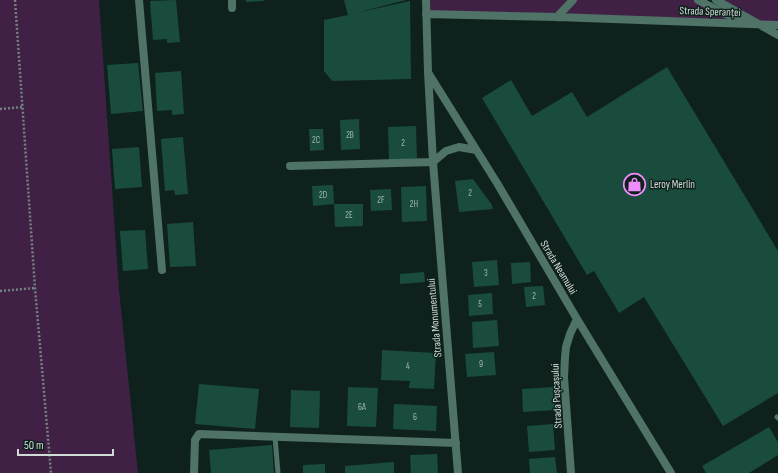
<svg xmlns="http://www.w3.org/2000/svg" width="778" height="473" font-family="'Sofia Sans Condensed',sans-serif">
<rect width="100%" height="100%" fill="#0f211c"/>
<!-- green -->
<path fill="#412046" d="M0 0H99L119 290 138 473H0Z
M426 0H698L757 24 716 0H778V25L426 14Z"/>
<!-- building -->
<path fill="#1a4c3e" d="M176 0 180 42 167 43V39L153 40 150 1Z
M246 0H264V1L246 2Z
M344 0H406L356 13 410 1 411 79 332 81 324 71V20L348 15Z
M138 63 143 111 111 114 107 65Z
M667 67 778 251V393L723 426 644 297 619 313 594 271 587 275 482 98 511 80 532 116 572 92 587 117Z
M181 71 184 114 172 115V110L157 111 155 73Z
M359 119 360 149 341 150 340 120Z
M416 126 417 160 389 161 388 127Z
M309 129H323L324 150 310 151Z
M183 137 188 194 175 195 174 190 165 191 161 139Z
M139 147 142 187 115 189 112 149Z
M473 179 492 205 493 209 459 212 455 181Z
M333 185 334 204 313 206 312 186Z
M426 186 427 221 402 222 401 187Z
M391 189 392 210 371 211 370 190Z
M334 204H363V226L335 227Z
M193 222 196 266 170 267 167 224Z
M145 230 148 269 123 271 120 231Z
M497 260 499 285 474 287 472 262Z
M530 262 531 282 512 284 511 263Z
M424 272 425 282 400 284V274Z
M543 286 545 305 526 307 524 287Z
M492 293 493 314 469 316 468 295Z
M497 320 499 346 473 348 472 322Z
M382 350 436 353 434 389 409 388 410 381 381 380Z
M494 352 496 375 467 377 465 354Z
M199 384 259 389 255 429 195 424Z
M348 387 378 388 376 427 347 426Z
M554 387 556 410 523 412 522 389Z
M291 390 320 391 319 428 290 427Z
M394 404 437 406 436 431 393 429Z
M553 424 555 450 529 452 527 426Z
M769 427 778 442V455L749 473H706L702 466Z
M272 445 274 473H211L209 450Z
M437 454 438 473H411L410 455Z
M555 457 557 473H530L529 459Z
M394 462V473H345V466Z
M325 464V473H303V465Z"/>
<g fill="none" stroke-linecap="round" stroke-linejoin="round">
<!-- path -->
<path stroke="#73827d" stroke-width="2.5" stroke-dasharray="2 2" stroke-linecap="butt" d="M15 0 35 288 51 473
M0 109 23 107
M0 291 35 288"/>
<!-- service -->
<path stroke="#4f7367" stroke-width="5" d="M777 417 778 418
M275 437 278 473"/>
<!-- minor -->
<path stroke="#4f7367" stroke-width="8" d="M139 0 162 270
M232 0V8
M426 0 428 72 433 162 458 473
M698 0 725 14 743 20
M716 0 778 35
M426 14 557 17 778 25
M557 17 573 0
M429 74 497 183 577 319 671 473
M290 166 433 162 446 151 459 147 476 150
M194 473 195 440 199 434 456 443
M571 473 564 377 565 357 566 347 570 334 577 319"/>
</g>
<!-- icons -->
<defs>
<symbol id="shop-ring" viewBox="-11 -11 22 22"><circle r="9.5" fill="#0f211c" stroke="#ed8cfa" stroke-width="1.5"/><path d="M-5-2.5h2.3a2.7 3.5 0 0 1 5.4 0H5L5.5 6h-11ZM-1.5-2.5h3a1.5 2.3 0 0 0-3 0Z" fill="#ed8cfa"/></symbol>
</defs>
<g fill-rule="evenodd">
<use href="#shop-ring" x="622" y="172" width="25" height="25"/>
</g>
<g text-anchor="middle" stroke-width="3" stroke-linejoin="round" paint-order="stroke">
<!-- number labels -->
<g font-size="9" fill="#a2b8b1">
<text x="350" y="138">2B</text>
<text x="316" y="143">2C</text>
<text x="403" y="146">2</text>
<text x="470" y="196">2</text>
<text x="323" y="198">2D</text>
<text x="381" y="203">2F</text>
<text x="414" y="207">2H</text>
<text x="349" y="218">2E</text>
<text x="486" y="276">3</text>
<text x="534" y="299">2</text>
<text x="480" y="307">5</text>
<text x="481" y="367">9</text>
<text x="408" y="369">4</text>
<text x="362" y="410">6A</text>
<text x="415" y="420">6</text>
</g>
<!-- street labels -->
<g font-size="11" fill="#d0dcd7" stroke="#0f211c">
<text transform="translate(710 11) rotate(2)" y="4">Strada Speranței</text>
<text transform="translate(559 267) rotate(59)" y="4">Strada Neamului</text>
<text transform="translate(434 318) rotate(-95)" y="4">Strada Monumentului</text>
<text transform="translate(556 396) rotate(-93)" y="4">Strada Pușcașului</text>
</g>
<!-- poi labels -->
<g font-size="11" fill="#d0dcd7" stroke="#0f211c" text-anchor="start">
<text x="650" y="188">Leroy Merlin</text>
</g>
</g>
<!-- scale -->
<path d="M18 449v6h95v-6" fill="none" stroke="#d0dcd7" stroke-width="2"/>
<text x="24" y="449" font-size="12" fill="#d0dcd7" stroke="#0f211c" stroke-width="3" paint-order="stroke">50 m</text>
</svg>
